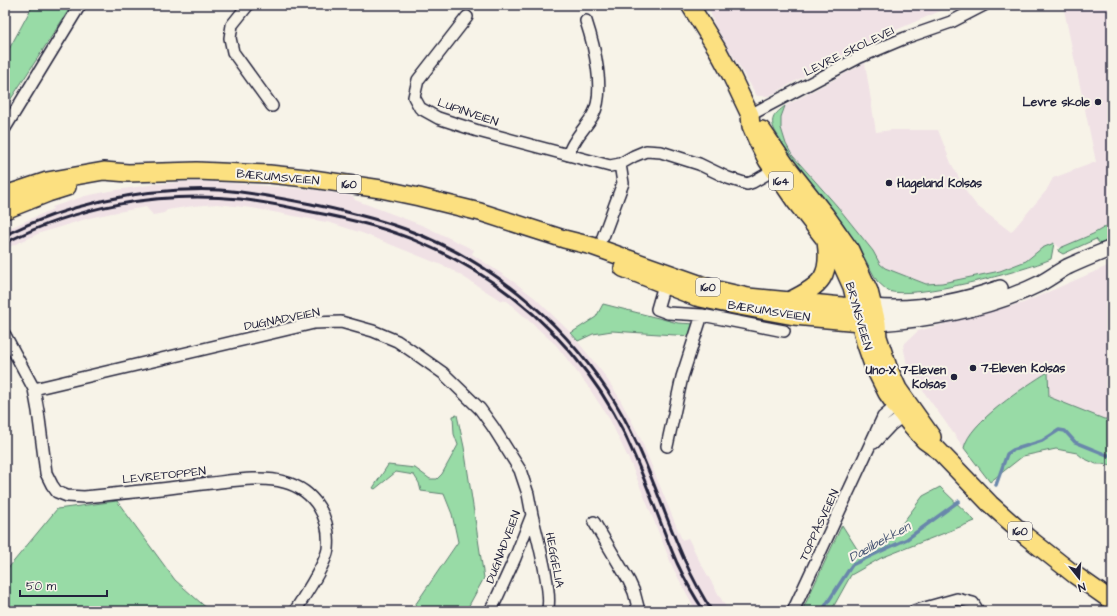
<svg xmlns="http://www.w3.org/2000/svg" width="1117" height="616" font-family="'Architects Daughter',sans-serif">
<rect width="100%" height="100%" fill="#f7f3e8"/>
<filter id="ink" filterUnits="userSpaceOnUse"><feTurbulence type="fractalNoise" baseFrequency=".025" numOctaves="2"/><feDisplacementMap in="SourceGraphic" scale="8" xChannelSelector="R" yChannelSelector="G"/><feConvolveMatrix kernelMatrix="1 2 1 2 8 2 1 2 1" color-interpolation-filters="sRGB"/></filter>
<g filter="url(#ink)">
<!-- built -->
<path fill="#f0e1e5" d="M714 5H954L859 46 769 96H757L714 24 710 11Z
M1063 5H1112V223L1093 234 1060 248 1054 243 1043 248 1026 261 1000 271 942 283 926 284 885 268 880 264 873 251 837 206 792 155 786 144 781 128V117L785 106 865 63 876 132 892 130H938L951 163 967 193 977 206 1011 232 1046 191 1053 178 1096 162Z
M183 182H216L256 185 316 190 353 196 355 200 424 226 474 250 472 254 514 282 535 298 571 333 602 372 617 394 639 435 682 540 688 538 700 562 728 611H696L673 568 631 464 610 420 587 385 556 345 507 301 500 300 449 268 362 233 331 223 252 208 217 204 193 206 167 210 164 213 153 215 146 207 112 213 89 218 40 233 5 249V230L53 209 52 207 85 196 110 191 156 184Z
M1112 264V419H1104L1049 397 1048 372 1013 395 977 427 966 440 964 448 908 370 903 345 918 331 1023 303Z"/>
<!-- green -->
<path fill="#98dba6" stroke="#5d7e70" d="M33 5H72L5 108V52L8 51Z
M785 106 781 117V128L786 144 792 155 837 206 873 251 880 264 885 268 926 284 942 283 1000 271 1026 261 1042 248 1054 243 1051 259C1025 271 913 300 888 291L877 281 860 250 843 223 796 165 775 131C769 118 775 114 785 106Z
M1112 223V239L1100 244 1096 239 1063 254 1058 251 1060 248 1093 234Z
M603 304 678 323 697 324 691 336 612 331 593 334 578 341 571 333 596 317Z
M1048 372 1049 397 1104 419H1112V466L1102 464H1096L1083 458 1077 453 1056 449 1023 456 990 482 964 448C969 422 1026 386 1048 372Z
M457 415 464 447 484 578 466 611H411L458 542 452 514 444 494 421 491 419 483 414 475 396 472 375 489 373 488 388 465 415 468 430 479H437L442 474 458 445 454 434 453 416Z
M940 487 975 521 881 558 851 575 831 611H802L842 525 859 552 892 537 923 496Z
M117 501 175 580 210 611H5V572L57 509Z
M965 602 973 611H928Z"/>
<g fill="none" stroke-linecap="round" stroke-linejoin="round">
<!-- stream -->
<path stroke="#6987ab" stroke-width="3.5" d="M996 485 1007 454 1013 450 1042 441 1059 430 1065 431 1075 442 1107 455H1112
M822 611 852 565 907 539 959 501"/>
<defs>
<path id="minor" d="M248 5 232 25 230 38 233 52 272 106
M467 17 418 80 414 97 420 108 438 118 478 131 610 166 620 164 634 156 646 151 661 152 699 164 728 178 747 184 753 182 779 167
M750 115 860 57 905 38 951 22 984 5
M5 128 80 5
M568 155C570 150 572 145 575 141 580 132 588 124 593 115 606 92 594 45 586 21
M603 237 623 183 620 164
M666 278 657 309 668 313 702 315 784 331
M5 335 34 389 38 411 46 473 52 485 57 492 67 496 84 497C124 493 163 489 202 484 226 482 261 475 284 482 315 490 331 518 328 549 325 566 304 596 295 611
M34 389 314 323 341 322 373 331 397 341 419 356 443 373 480 409 493 427 520 470 528 494 532 515 515 558 494 604 490 611
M874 443 891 425 903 416 906 410
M667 446 682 377 702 315
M532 515C536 533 554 596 547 611
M594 522 629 581 634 592 639 611
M793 611 883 417 896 406 902 404
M914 611 957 599 973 603 978 611"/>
<path id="secondary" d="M873 307C916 311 960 302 1000 288
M877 323C932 319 991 308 1041 283 1050 278 1058 272 1067 267 1082 260 1097 254 1112 248"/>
<path id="primary" d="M690 5 717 49 731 75 750 115 751 126 757 140 767 160 795 201 838 256 852 287 865 342 873 365 887 393 896 406 910 424 924 440 938 450 990 504 1027 537 1075 575 1112 601
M762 130 785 164 826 216 850 250 869 291 877 323 878 337 888 367 898 389 932 437
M5 195 47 181 104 171 128 173 197 171 269 174 306 178 381 189 419 197 480 212 564 239 592 246 713 289 748 297 842 306 873 307
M5 210 48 193 67 187
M623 268 696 297 723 303 794 316 871 323
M791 300C822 285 831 276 826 241"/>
</defs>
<!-- minor casing -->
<use href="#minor" stroke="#22223b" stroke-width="14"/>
<!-- secondary casing -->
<use href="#secondary" stroke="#22223b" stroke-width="18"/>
<!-- primary casing -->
<use href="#primary" stroke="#22223b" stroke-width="20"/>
<!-- minor -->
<use href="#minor" stroke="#f7f3e8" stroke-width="11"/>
<!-- secondary -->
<use href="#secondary" stroke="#f7f3e8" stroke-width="15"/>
<!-- primary -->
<use href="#primary" stroke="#fce080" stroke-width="17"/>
<!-- rail -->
<path stroke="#22223b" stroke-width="3" d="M5 235C72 203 146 187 220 190 250 192 281 198 311 204 343 211 375 218 405 229 488 259 558 317 607 390 654 458 667 543 712 611
M5 243C77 206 159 191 240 199 262 202 285 206 307 211 346 218 385 227 421 243 487 271 545 316 588 374 607 399 623 428 635 457 650 492 662 529 677 563 685 580 694 596 704 611"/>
</g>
</g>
<!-- markers -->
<g fill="#22223b" stroke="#f7f3e8" stroke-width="1.5">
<circle cx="1098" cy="102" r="4"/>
<circle cx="889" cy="183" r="4"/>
<circle cx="973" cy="368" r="4"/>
<circle cx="954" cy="377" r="4"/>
</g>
<g text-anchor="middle" stroke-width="4" stroke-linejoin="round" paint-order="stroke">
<!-- shield labels -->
<g fill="#f7f3e8" stroke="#62616f" stroke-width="1">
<rect x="769" y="172" width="24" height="18" rx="3"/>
<rect x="337" y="175" width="24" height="18" rx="3"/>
<rect x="696" y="278" width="24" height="18" rx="3"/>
<rect x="1008" y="522" width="24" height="18" rx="3"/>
</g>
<g font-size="11" font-weight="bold" fill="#22223b">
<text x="781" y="185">164</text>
<text x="349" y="188">160</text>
<text x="708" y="291">160</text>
<text x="1020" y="535">160</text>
</g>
<!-- street labels -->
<g font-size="12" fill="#22223b" stroke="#f7f3e8">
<text transform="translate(849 51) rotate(-26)" y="4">LEVRE SKOLEVEI</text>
<text transform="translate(468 112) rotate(19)" y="4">LUPINVEIEN</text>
<text transform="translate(278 177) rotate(5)" y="4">BÆRUMSVEIEN</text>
<text transform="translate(769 311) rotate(9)" y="4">BÆRUMSVEIEN</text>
<text transform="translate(859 316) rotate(74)" y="4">BRYNSVEIEN</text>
<text transform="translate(282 319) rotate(-11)" y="4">DUGNADVEIEN</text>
<text transform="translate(164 475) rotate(-6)" y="4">LEVRETOPPEN</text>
<text transform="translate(819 525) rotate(-65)" y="4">TOPPÅSVEIEN</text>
<text transform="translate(503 547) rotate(-69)" y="4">DUGNADVEIEN</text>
<text transform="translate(555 560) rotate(79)" y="4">HEGGELIA</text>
</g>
<!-- poi labels -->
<g font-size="12" font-weight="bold" fill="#22223b" stroke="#f7f3e8" text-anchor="end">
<text x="1090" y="106">Levre skole</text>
<text x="897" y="187" text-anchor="start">Hageland Kolsås</text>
<text x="981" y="372" text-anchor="start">7-Eleven Kolsås</text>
<text x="946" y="374">Uno-X 7-Eleven<tspan x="946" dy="14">Kolsås</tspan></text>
</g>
<!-- water labels -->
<g font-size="13" font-style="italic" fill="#465473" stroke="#f7f3e8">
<text transform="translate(879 541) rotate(-29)" y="5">Dælibekken</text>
</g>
</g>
<!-- margin -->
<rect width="1117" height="616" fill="none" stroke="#f7f3e8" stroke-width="20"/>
<rect x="10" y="10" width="1097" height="596" fill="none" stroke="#22223b" stroke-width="1.5" filter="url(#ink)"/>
<!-- north arrow -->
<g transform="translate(1079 578) rotate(163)" stroke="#f7f3e8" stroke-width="3" paint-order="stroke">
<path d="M0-3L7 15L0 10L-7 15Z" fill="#22223b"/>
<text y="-6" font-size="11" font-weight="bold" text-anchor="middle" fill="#22223b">N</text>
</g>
<!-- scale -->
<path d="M20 590v6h87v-6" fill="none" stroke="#22223b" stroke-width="2"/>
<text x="26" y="590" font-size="12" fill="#22223b" stroke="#f7f3e8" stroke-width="3" paint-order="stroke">50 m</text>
</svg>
